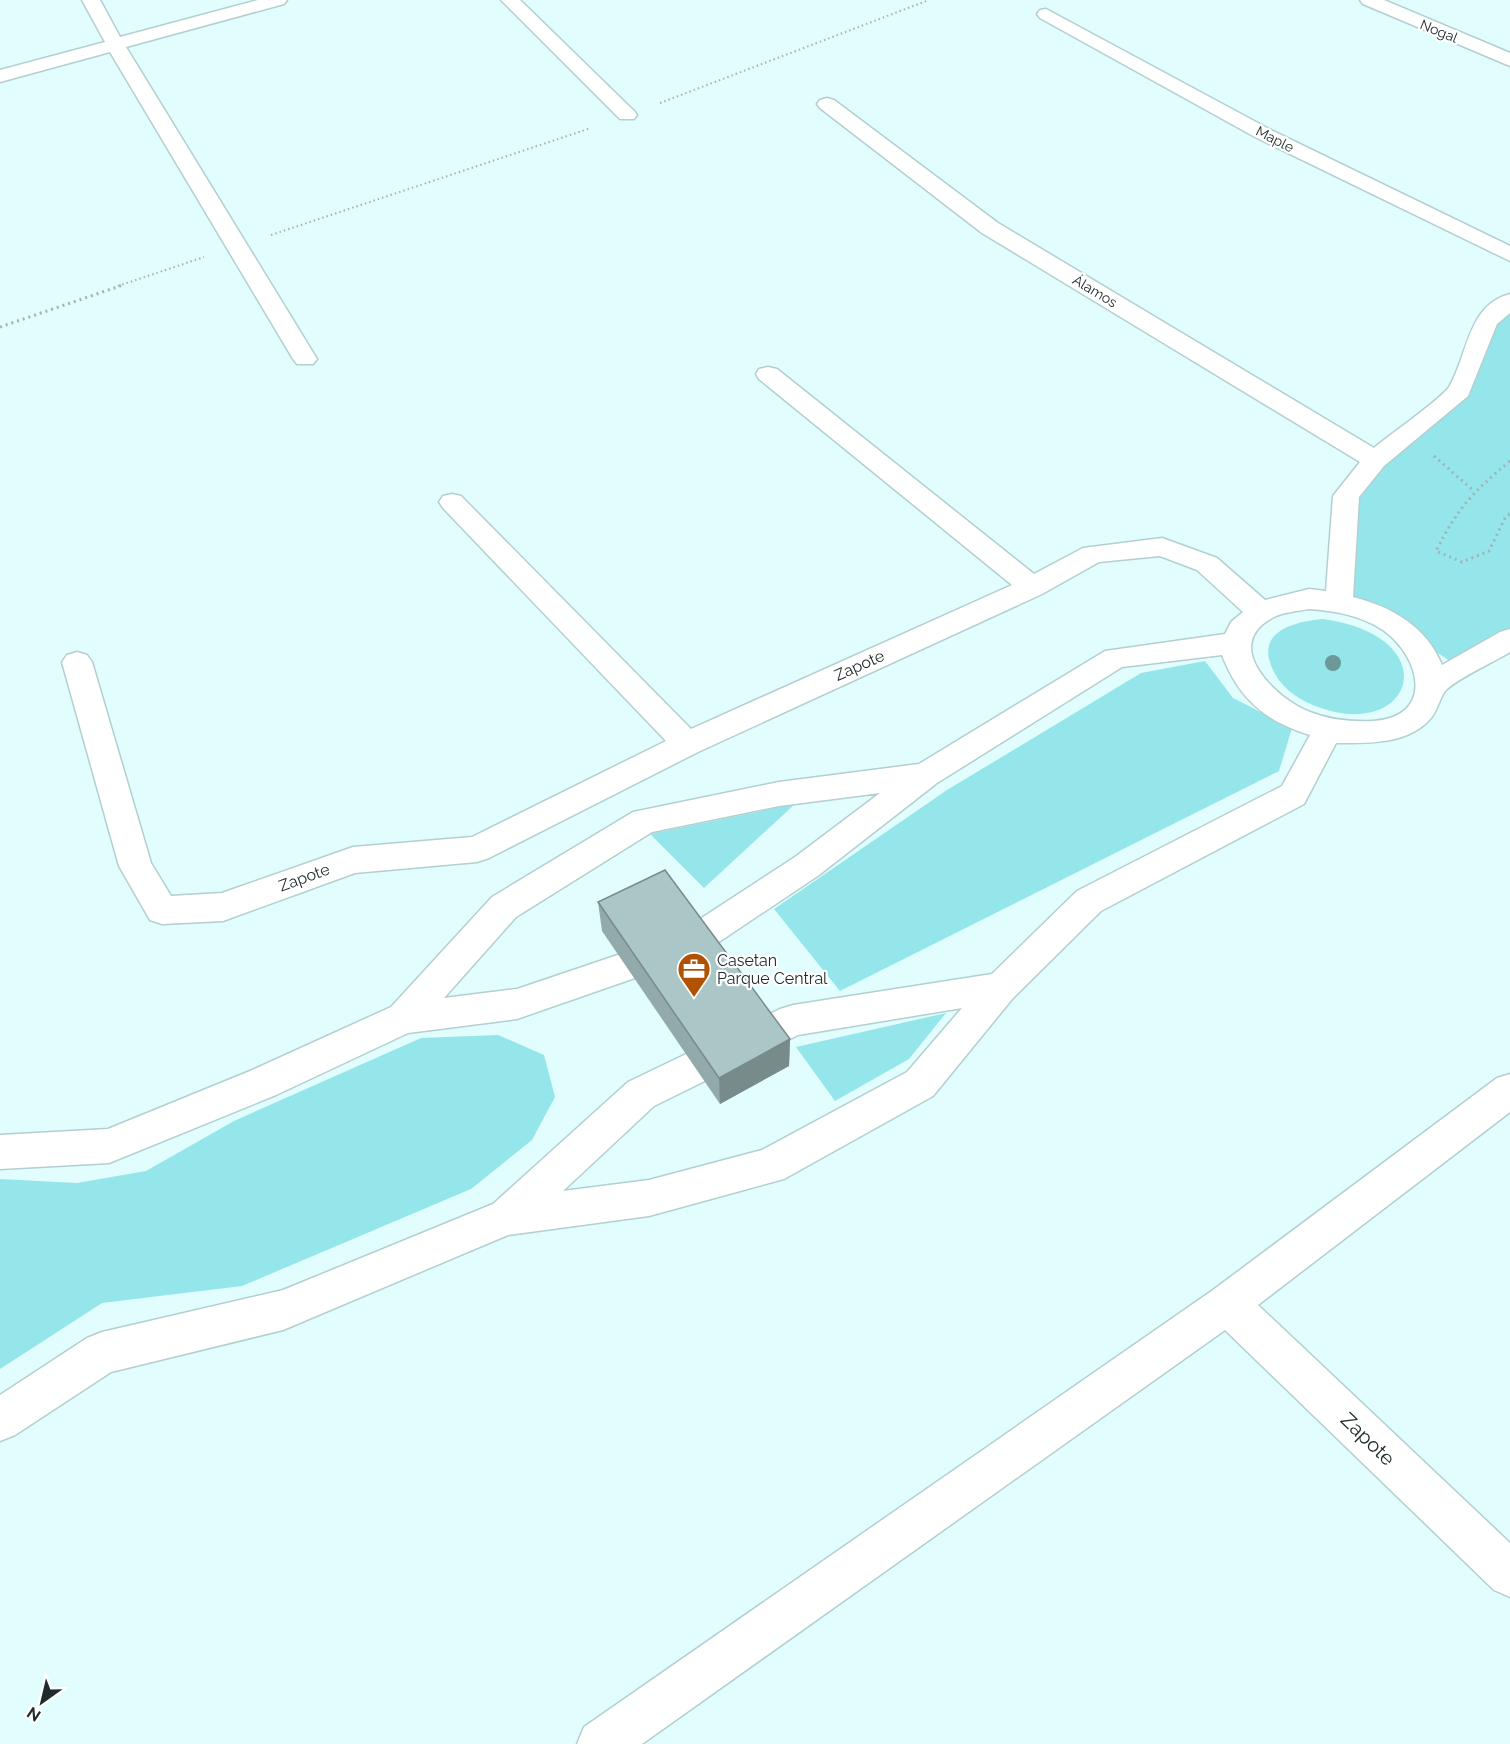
<svg xmlns="http://www.w3.org/2000/svg" width="1510" height="1744" font-family="Raleway,sans-serif">
<rect width="100%" height="100%" fill="#e1fdfe"/>
<!-- green -->
<path fill="#95e6ea" d="M1510 302V639L1461 668 1340 590 1346 496 1459 391 1487 321Z
M1323 619C1453 637 1411 751 1306 702 1288 693 1274 679 1269 659 1262 628 1301 621 1323 619Z
M1205 661 1233 698 1292 728 1279 771 840 991 774 909 947 790 1141 673Z
M795 804 704 888 650 834Z
M946 1013 909 1059 835 1101 796 1047Z
M498 1035 544 1055 555 1097 532 1140 471 1189 242 1286 102 1303 0 1369V1179L77 1183 146 1171 234 1121 421 1038Z"/>
<g fill="none" stroke-linecap="round" stroke-linejoin="round">
<defs>
<path id="street" d="M82 0H100L120 37 258 0H287L284 4 126 47 317 359 313 364H297L293 359 110 52 0 82V70L105 42Z
M501 0H520L634 111 637 115 634 119H620Z
M1360 0H1384L1510 53V66L1363 4Z
M1046 9 1269 129 1510 246V261L1255 137 1040 18 1037 14 1040 10Z
M827 98 834 100 998 223 1374 448C1389 435 1440 400 1449 387 1468 356 1467 305 1510 294V313L1497 324 1468 396 1384 466 1359 497 1353 597C1392 607 1426 626 1442 665L1500 632 1510 629V652C1494 662 1458 678 1446 690 1440 696 1438 710 1431 718 1408 745 1368 743 1336 743L1304 804 1101 911 1013 998 933 1096 784 1179 649 1216 508 1235 283 1330 111 1372 15 1435 0 1441V1395L87 1338 102 1332 283 1290 493 1204 628 1082 780 1009 793 1005 992 974 1077 891 1282 786 1310 735C1265 721 1239 699 1222 655L1122 667 937 783 819 875 698 956 517 1019 408 1033 276 1095 109 1163 0 1169V1135L108 1129 250 1071 391 1007 492 897 633 812 779 782 919 764 1105 651 1225 634 1231 622 1243 612 1197 570 1160 556 1099 562 1042 594 698 752 489 858 477 862 355 873 223 921 162 924 150 920 119 866 62 662 67 655 77 652 87 655 92 662 151 863 171 896 222 893 353 847 472 837 666 741 443 508 439 502 443 496 452 494 461 496 691 729 1012 585 759 379 756 374 759 369 768 367 777 369 1034 574 1083 548 1162 538 1217 558 1265 600 1309 589 1326 591 1333 496 1360 462 982 233 820 108 817 104 820 100ZM1309 609C1335 611 1360 615 1383 630 1421 657 1435 717 1373 721 1352 722 1330 720 1310 712 1276 699 1219 645 1274 617 1284 612 1298 611 1309 609ZM880 793 795 857 674 936 517 989 444 998 516 917 652 832 779 806ZM962 1008 907 1072 762 1150 649 1180 563 1191 654 1106 798 1035Z
M1510 1074V1112L1258 1305 1510 1543V1597L1494 1590 1225 1330 642 1744H577L584 1727 1213 1290 1497 1078Z"/>
</defs>
<!-- street casing -->
<use href="#street" stroke="#b3cfd0" stroke-width="3"/>
<!-- path-far1 -->
<path stroke="#9fb5b6" stroke-width="2" stroke-dasharray="1.5 3" stroke-linecap="butt" d="M660 103 929 0
M271 235 591 128
M118 286 204 257"/>
<!-- path -->
<path stroke="#9fb5b6" stroke-width="3" stroke-dasharray="2 4" stroke-linecap="butt" d="M0 327 123 285
M1434 456 1474 491
M1510 461C1472 493 1459 506 1436 551L1462 562 1489 551 1506 516 1510 514"/>
<!-- street -->
<use href="#street" fill="#fff" fill-rule="evenodd"/>
</g>
<!-- trees -->
<circle fill="#6c989a" cx="1333" cy="663" r="8"/>
<!-- wall -->
<path fill="#93aaab" d="M598 902 790 1039 789 1066 720 1104 602 931Z"/>
<!-- shaded-wall -->
<path fill="#788b8b" d="M790 1039 789 1066 720 1104 719 1078Z"/>
<!-- building -->
<path fill="#abc6c7" stroke="#788b8b" stroke-width="1.5" d="M665 870 790 1039 719 1078 598 902Z"/>
<!-- icons -->
<defs>
<symbol id="office-pin" viewBox="-11 -11 22 30"><path d="M0 17L-7.5 6A9.5 9.5 0 1 1 7.5 6Z" fill="#b05104" stroke="#fff"/><path d="M-6-3h4V-5.5h4V-3h4V5H-6ZM-1-4.5V-3h2v-1.5ZM-6 0V1H6V0Z" fill="#fff"/></symbol>
</defs>
<g fill-rule="evenodd">
<use href="#office-pin" x="675" y="950" width="38" height="52"/>
</g>
<g text-anchor="middle" stroke-width="4.5" stroke-linejoin="round" paint-order="stroke">
<!-- far-street labels -->
<g font-size="14" fill="#202b2b" stroke="#fff">
<text transform="translate(1439 31) rotate(22)" y="5">Nogal</text>
<text transform="translate(1275 139) rotate(27)" y="5">Maple</text>
<text transform="translate(1095 291) rotate(31)" y="5">Álamos</text>
</g>
<!-- street labels -->
<g font-size="16" fill="#202b2b" stroke="#fff">
<text transform="translate(859 665) rotate(-24)" y="6">Zapote</text>
<text transform="translate(304 877) rotate(-20)" y="6">Zapote</text>
</g>
<!-- poi labels -->
<g font-size="16" fill="#202b2b" stroke="#fff" text-anchor="start">
<text x="717" y="966">Casetan<tspan x="717" dy="18">Parque Central</tspan></text>
</g>
<!-- near-street labels -->
<g font-size="20" fill="#202b2b" stroke="#fff">
<text transform="translate(1368 1439) rotate(44)" y="7">Zapote</text>
</g>
</g>
<!-- north arrow -->
<g transform="translate(42 1702) rotate(214)" stroke="#ffffff" stroke-width="4.5" paint-order="stroke">
<path d="M0-4.5L10 22L0 15L-10 22Z" fill="#202b2b"/>
<text y="-9" font-size="16" font-weight="bold" text-anchor="middle" fill="#202b2b">N</text>
</g>
</svg>
